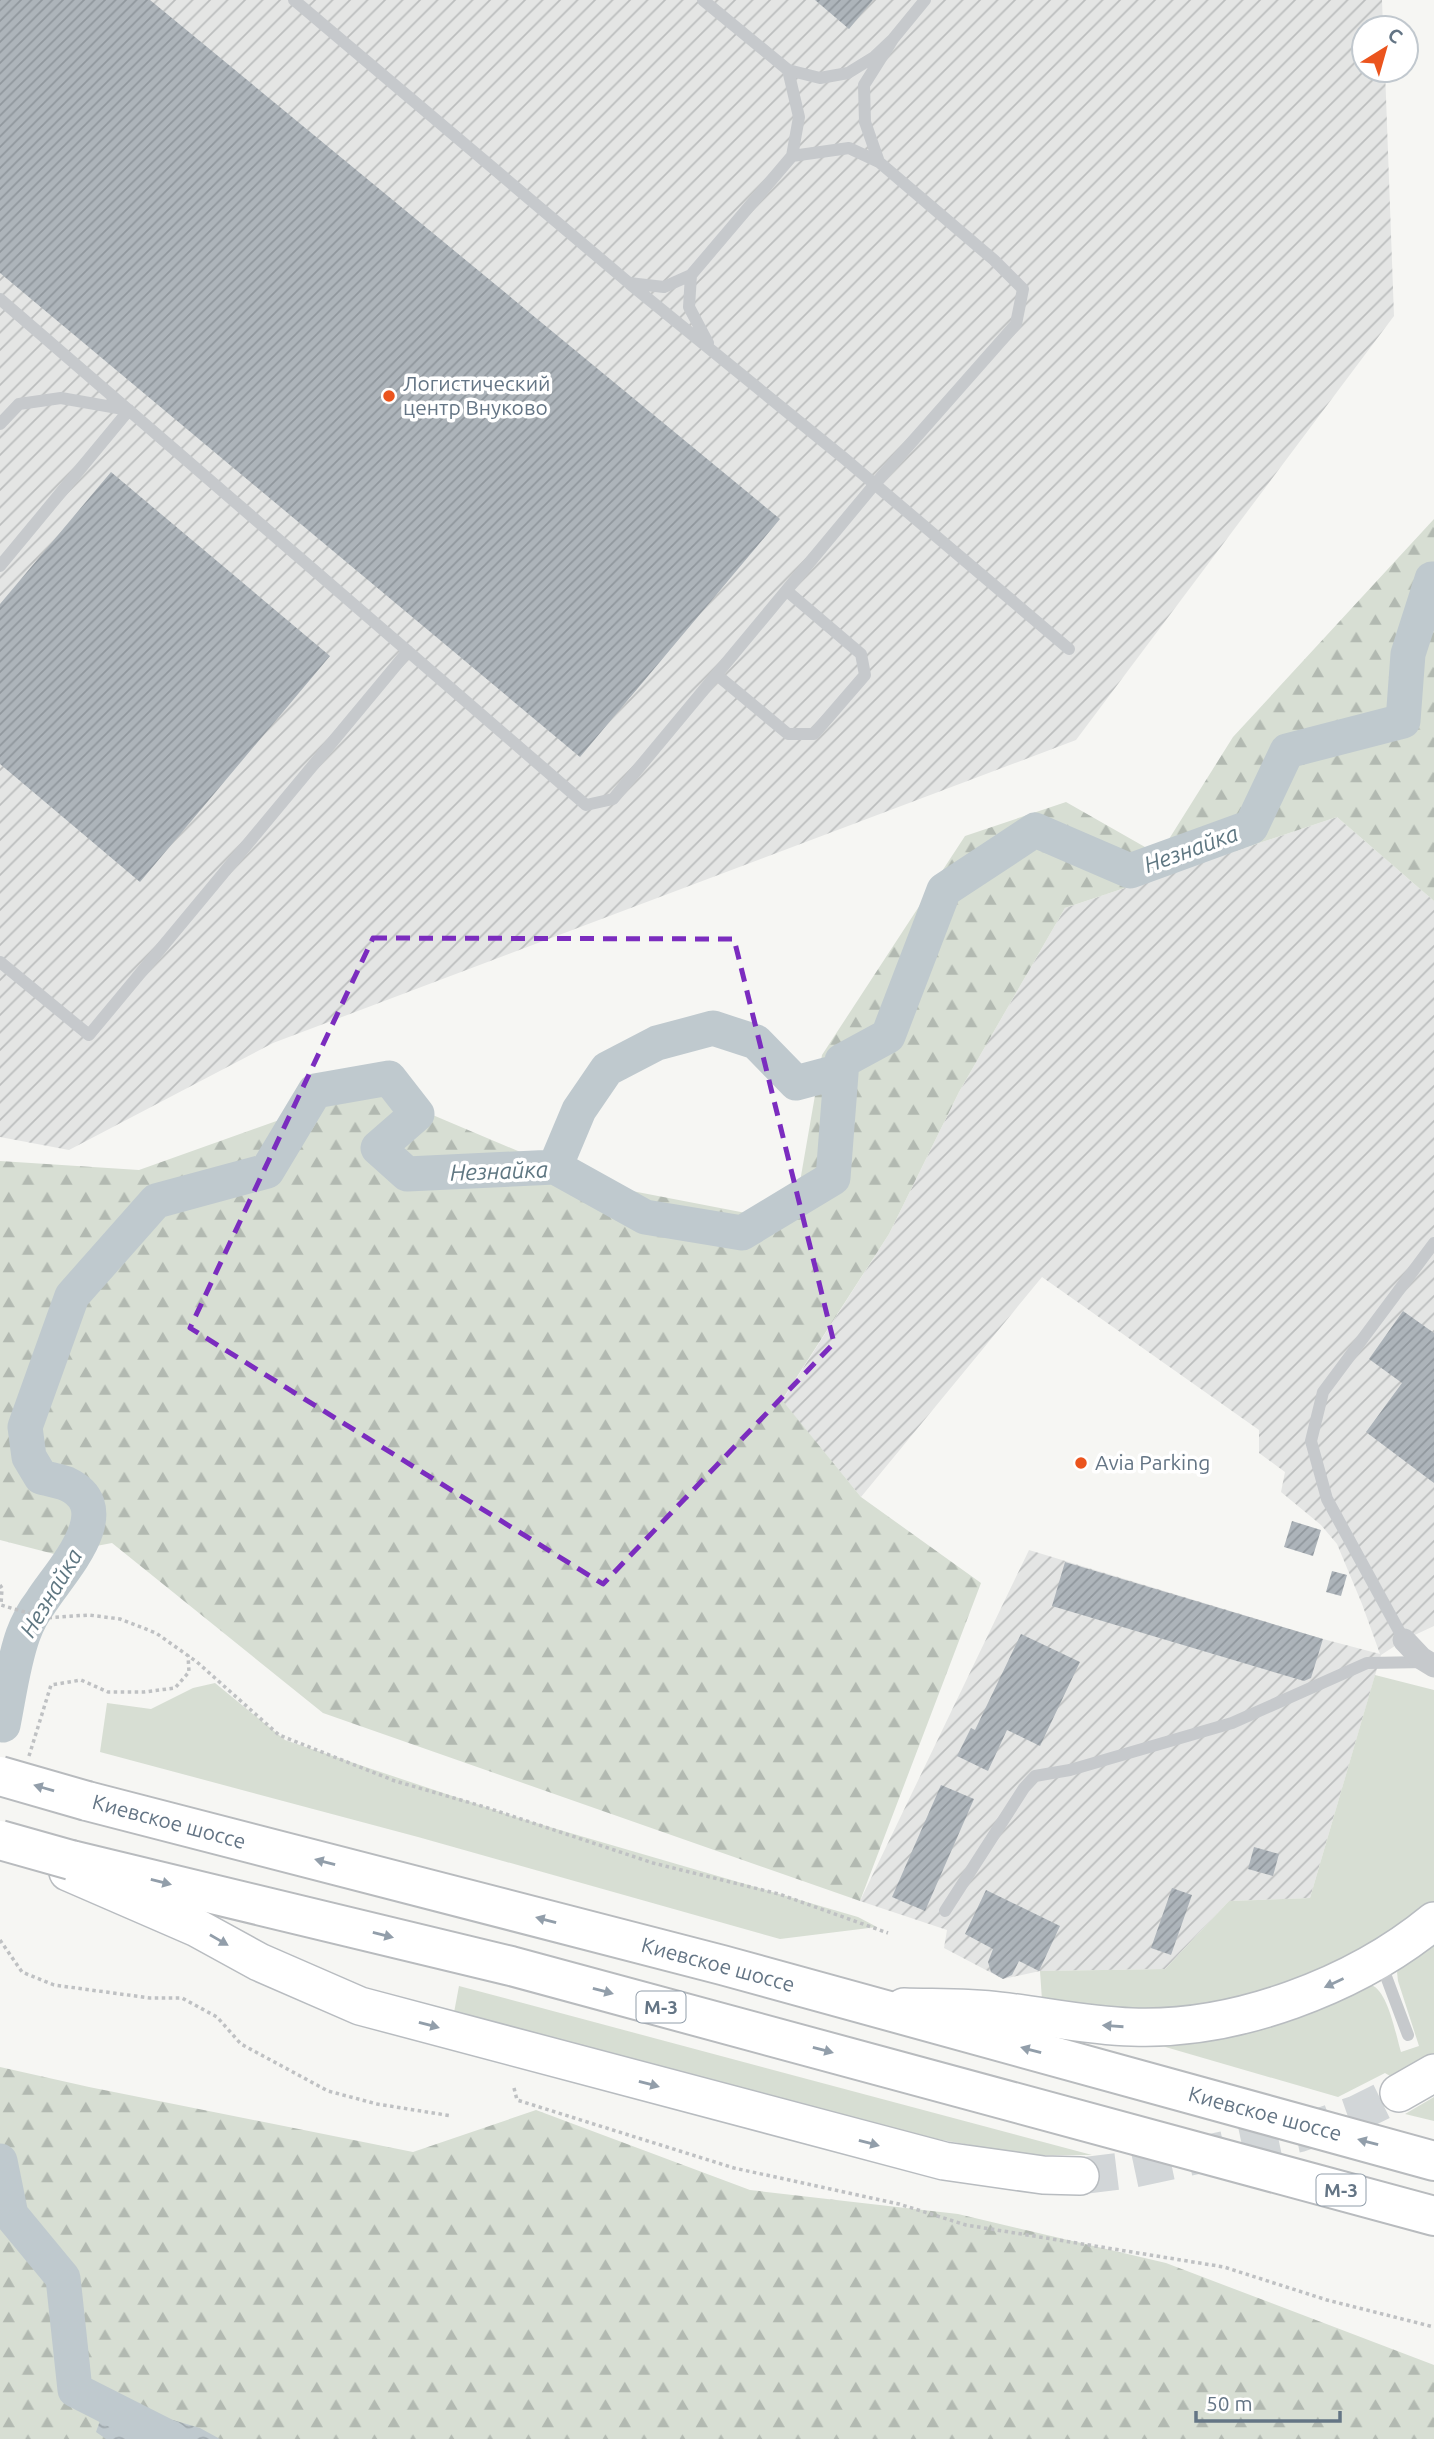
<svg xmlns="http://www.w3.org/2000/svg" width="1434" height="2439" font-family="Ubuntu,sans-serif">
<defs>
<pattern id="industrial-furrows" width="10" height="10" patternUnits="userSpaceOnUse" patternTransform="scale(1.75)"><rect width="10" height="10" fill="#e4e5e4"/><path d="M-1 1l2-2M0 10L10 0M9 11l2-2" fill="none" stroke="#bcbebe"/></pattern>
<pattern id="forest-firs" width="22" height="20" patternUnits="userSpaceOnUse" patternTransform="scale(1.75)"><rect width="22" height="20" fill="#d7ded3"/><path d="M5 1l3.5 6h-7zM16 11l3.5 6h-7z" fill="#b2b9b1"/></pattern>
<pattern id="water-waves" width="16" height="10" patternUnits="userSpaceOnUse" patternTransform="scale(1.75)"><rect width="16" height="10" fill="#bfc9ce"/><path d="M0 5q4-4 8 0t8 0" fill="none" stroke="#9fa8ad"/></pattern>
<pattern id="building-hatch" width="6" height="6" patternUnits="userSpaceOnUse" patternTransform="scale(1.75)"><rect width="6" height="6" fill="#adb4ba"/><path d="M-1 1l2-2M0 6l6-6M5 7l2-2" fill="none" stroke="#90979d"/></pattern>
</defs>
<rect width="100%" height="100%" fill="#f6f6f3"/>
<!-- industrial -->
<path fill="url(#industrial-furrows)" d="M0 0H1382L1383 28H1364V70H1385L1394 316 1076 740 273 1043 69 1150 0 1137Z
M1337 817 1434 901V1626L1404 1640 1381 1655 1310 1898 1229 1901 1165 1969 1040 1971 1003 1979 944 1948 947 1930 860 1901 1029 1550 1323 1639 1380 1654 1362 1604 1337 1544 1321 1525 1281 1492 1285 1472 1259 1453V1430L1042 1277 861 1497 782 1401 889 1234 959 1092 1065 908Z"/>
<!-- grass -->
<path fill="#d7ded3" d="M1375 1675 1434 1690V1903L1410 1923 1308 1981 1203 2006 1125 2010 1042 2000 1040 1971 1165 1969 1229 1901 1310 1898Z
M215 1683 285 1740 512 1816 858 1917 877 1927 780 1939 418 1837 100 1752 107 1703 151 1709 193 1688Z
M1434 1943V2053L1390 2076 1385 2073 1338 2097 1162 2046 1272 2026 1335 2003 1371 1985C1388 1990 1396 2036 1401 2052L1419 2046 1398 1981 1397 1972 1400 1967Z
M459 1986 1092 2155H1026L925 2137 453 2018Z
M1434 2097V2121L1405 2114Z"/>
<!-- forest -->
<path fill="url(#forest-firs)" d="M1434 519V901L1337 817 1065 908 959 1092 889 1234 782 1400 861 1497 981 1583 860 1901 323 1713 112 1543 54 1554 0 1540V1161L139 1170 369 1088 596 1184 793 1222 822 1055 965 836 1066 802 1159 855 1233 737Z
M0 2067 89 2087 413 2152 536 2110 750 2190 958 2214 1166 2263 1434 2365V2439H0Z"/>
<!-- water -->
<path fill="url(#water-waves)" d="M109 2395 156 2415 200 2428 220 2439H106L96 2432Z"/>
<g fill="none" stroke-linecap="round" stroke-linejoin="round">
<!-- river -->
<path stroke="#bfc9ce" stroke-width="35" d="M555 1167 579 1110 607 1069 657 1043 713 1028 756 1042 796 1083 841 1071
M3 1725C9 1695 13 1663 23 1635 27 1624 34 1611 41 1602 58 1574 122 1510 67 1484 59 1481 49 1479 41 1477L29 1457 25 1427 72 1296 156 1201 267 1171 315 1091 389 1078 417 1114 378 1148 407 1174 555 1167 645 1217 742 1233 833 1178 842 1061 888 1036 944 890 1035 830 1130 871 1251 827 1287 751 1403 721 1408 654 1432 579H1434
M0 2161 11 2215 63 2278 75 2390 172 2439"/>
</g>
<!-- building -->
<path fill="url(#building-hatch)" d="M0 0H150L780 519 580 757 0 273Z
M815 0H873L849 29Z
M111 472 330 656 140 882 0 764V604Z
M1403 1311 1434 1333V1483L1366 1432 1402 1383 1369 1359Z
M1292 1521 1321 1530 1313 1556 1284 1547Z
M1065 1562 1323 1639 1311 1678 1304 1681 1052 1606Z
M1332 1571 1347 1575 1341 1596 1326 1592Z
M1021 1634 1080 1662 1040 1746 1007 1730 988 1771 957 1756 971 1728 975 1730Z
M941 1785 974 1799 925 1911 892 1897Z
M1254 1847 1279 1854 1273 1876 1248 1869Z
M1172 1888 1192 1895 1171 1955 1151 1948Z
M986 1890 1060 1926 1039 1971 1019 1961 1012 1975 1003 1979 991 1972 988 1962 993 1949 965 1934Z"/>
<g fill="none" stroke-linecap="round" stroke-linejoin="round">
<!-- primary-tunnel -->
<path stroke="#d2d6d8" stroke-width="37" stroke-dasharray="37 18" stroke-linecap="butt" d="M1080 2176 1129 2170 1298 2134 1356 2114 1399 2093"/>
<defs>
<path id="primary" d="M68 1872 197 1928 259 1962 360 2006 944 2161 1043 2175 1080 2176
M904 2007C936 2008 968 2007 1000 2011 1044 2016 1088 2026 1132 2027 1235 2031 1355 1986 1434 1921
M1399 2093 1434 2073"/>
<path id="trunk" d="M87 1801 722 1965 1434 2161
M71 1860 511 1966 1434 2216"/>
</defs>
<!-- primary casing -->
<use href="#primary" stroke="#b8bcc0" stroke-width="40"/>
<!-- trunk casing -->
<use href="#trunk" stroke="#b8bbbe" stroke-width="42"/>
<!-- path -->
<path stroke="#bfc1c3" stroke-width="3.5" stroke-dasharray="3.5 3.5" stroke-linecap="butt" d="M0 1585 2 1588 1 1605 45 1618 89 1615 120 1619 156 1633 197 1662 279 1735 395 1781 485 1807 653 1863 779 1894 888 1933
M29 1756 51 1685 81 1680 108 1692H144L175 1688 189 1672 188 1655
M0 1940 22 1972 54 1985 150 1998H182L217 2017 241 2044 328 2091 377 2104 452 2116
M514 2088 517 2100 734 2168 899 2204 966 2225 1224 2267 1327 2300 1434 2327"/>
<!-- service -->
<path stroke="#c6c9cc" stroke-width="12" d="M294 0 629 283 664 287 691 275 792 156 799 117 788 70
M703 0 788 70 820 78 848 73 874 57 893 39 925 0
M792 156 849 148 879 162
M691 275 689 307 708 343
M630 284 845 459 1069 649
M0 299 586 805 613 799 874 485 1016 324 1023 289 994 260 879 162 865 122 864 85 893 39
M0 424 19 404 61 398 129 410
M0 566 129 410
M717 675 788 734H814L865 675 861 654 787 591
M0 962 89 1035 408 651
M1404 1640 1327 1499 1311 1441 1323 1392 1434 1243
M945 1911 1024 1788 1035 1776 1070 1770 1232 1723 1367 1663 1426 1662
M1381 1963 1408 2035"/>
<!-- minor -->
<path stroke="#c6c9cc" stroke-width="23" d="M1404 1640 1421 1658 1434 1666"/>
<!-- primary -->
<use href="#primary" stroke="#fff" stroke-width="37"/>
<!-- trunk -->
<use href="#trunk" stroke="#fff" stroke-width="38"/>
<defs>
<path id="trunk-bridge" d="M0 1776 87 1801
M0 1840 71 1860"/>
</defs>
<!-- trunk-bridge casing -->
<use href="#trunk-bridge" stroke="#b8bbbe" stroke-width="42" stroke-linecap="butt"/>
<!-- trunk-bridge -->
<use href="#trunk-bridge" stroke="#fff" stroke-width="38"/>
</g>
<!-- one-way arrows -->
<defs><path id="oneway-solid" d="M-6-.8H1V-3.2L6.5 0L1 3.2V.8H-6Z" transform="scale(1.75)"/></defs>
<g fill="#929eaa">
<use href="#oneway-solid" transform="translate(44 1788) rotate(-164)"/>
<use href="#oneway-solid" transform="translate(325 1862) rotate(-165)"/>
<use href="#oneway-solid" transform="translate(161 1882) rotate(14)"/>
<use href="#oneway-solid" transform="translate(546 1920) rotate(-165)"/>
<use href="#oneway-solid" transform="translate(383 1935) rotate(14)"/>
<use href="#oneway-solid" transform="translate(219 1940) rotate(30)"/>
<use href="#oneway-solid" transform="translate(1334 1983) rotate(155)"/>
<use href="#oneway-solid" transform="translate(603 1991) rotate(15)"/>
<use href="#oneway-solid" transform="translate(429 2025) rotate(15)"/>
<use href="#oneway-solid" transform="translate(1113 2026) rotate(-176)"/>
<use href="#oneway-solid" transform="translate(823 2050) rotate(15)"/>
<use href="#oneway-solid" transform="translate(1031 2050) rotate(-165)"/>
<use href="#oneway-solid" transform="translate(649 2084) rotate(15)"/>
<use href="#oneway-solid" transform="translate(1368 2142) rotate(-165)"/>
<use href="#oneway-solid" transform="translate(869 2143) rotate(15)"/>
</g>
<!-- marked area -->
<path fill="none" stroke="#7b2cbf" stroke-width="5" stroke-dasharray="14 9" stroke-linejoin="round" d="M373 938 734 939 834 1343 603 1584 190 1328Z"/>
<!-- markers -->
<g fill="#eb541d" stroke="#fff" stroke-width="2.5">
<circle cx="389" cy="396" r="7"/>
<circle cx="1081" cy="1463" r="7"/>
</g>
<g text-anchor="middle" stroke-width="7" stroke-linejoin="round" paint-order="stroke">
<!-- shield labels -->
<g fill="#fff" stroke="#929eaa" stroke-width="2">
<rect x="636.5" y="1991.5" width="49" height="31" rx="5"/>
<rect x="1316.5" y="2174.5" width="49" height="31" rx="5"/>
</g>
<g font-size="19" font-weight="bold" fill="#647585">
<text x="661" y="2014">М-3</text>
<text x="1341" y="2197">М-3</text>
</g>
<!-- poi labels -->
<g font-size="21" fill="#647585" stroke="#fff" text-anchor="start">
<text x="403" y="391">Логистический<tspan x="403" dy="24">центр Внуково</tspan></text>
<text x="1095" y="1470">Avia Parking</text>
</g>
<!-- street labels -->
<g font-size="21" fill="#647585" stroke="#fff">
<text transform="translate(169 1822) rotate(15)" y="7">Киевское шоссе</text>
<text transform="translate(718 1965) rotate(15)" y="7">Киевское шоссе</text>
<text transform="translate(1265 2114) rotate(15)" y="7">Киевское шоссе</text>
</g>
<!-- water labels -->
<g font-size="23" font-style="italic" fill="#5f7782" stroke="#fff">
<text transform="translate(1191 849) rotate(-20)" y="8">Незнайка</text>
<text transform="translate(499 1171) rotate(-2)" y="8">Незнайка</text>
<text transform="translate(51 1593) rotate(-59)" y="8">Незнайка</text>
</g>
</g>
<!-- north arrow -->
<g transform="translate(1385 49) rotate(37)"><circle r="33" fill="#ffffff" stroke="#c1c8ce" stroke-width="2"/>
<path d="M0-5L12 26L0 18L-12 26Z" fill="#eb541d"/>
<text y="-10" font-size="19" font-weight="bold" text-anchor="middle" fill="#647585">С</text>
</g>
<!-- scale -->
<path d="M1196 2411v10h144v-10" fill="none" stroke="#647585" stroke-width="3.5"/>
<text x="1206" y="2411" font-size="21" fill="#647585" stroke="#ffffff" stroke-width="5" paint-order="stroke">50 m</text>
</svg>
